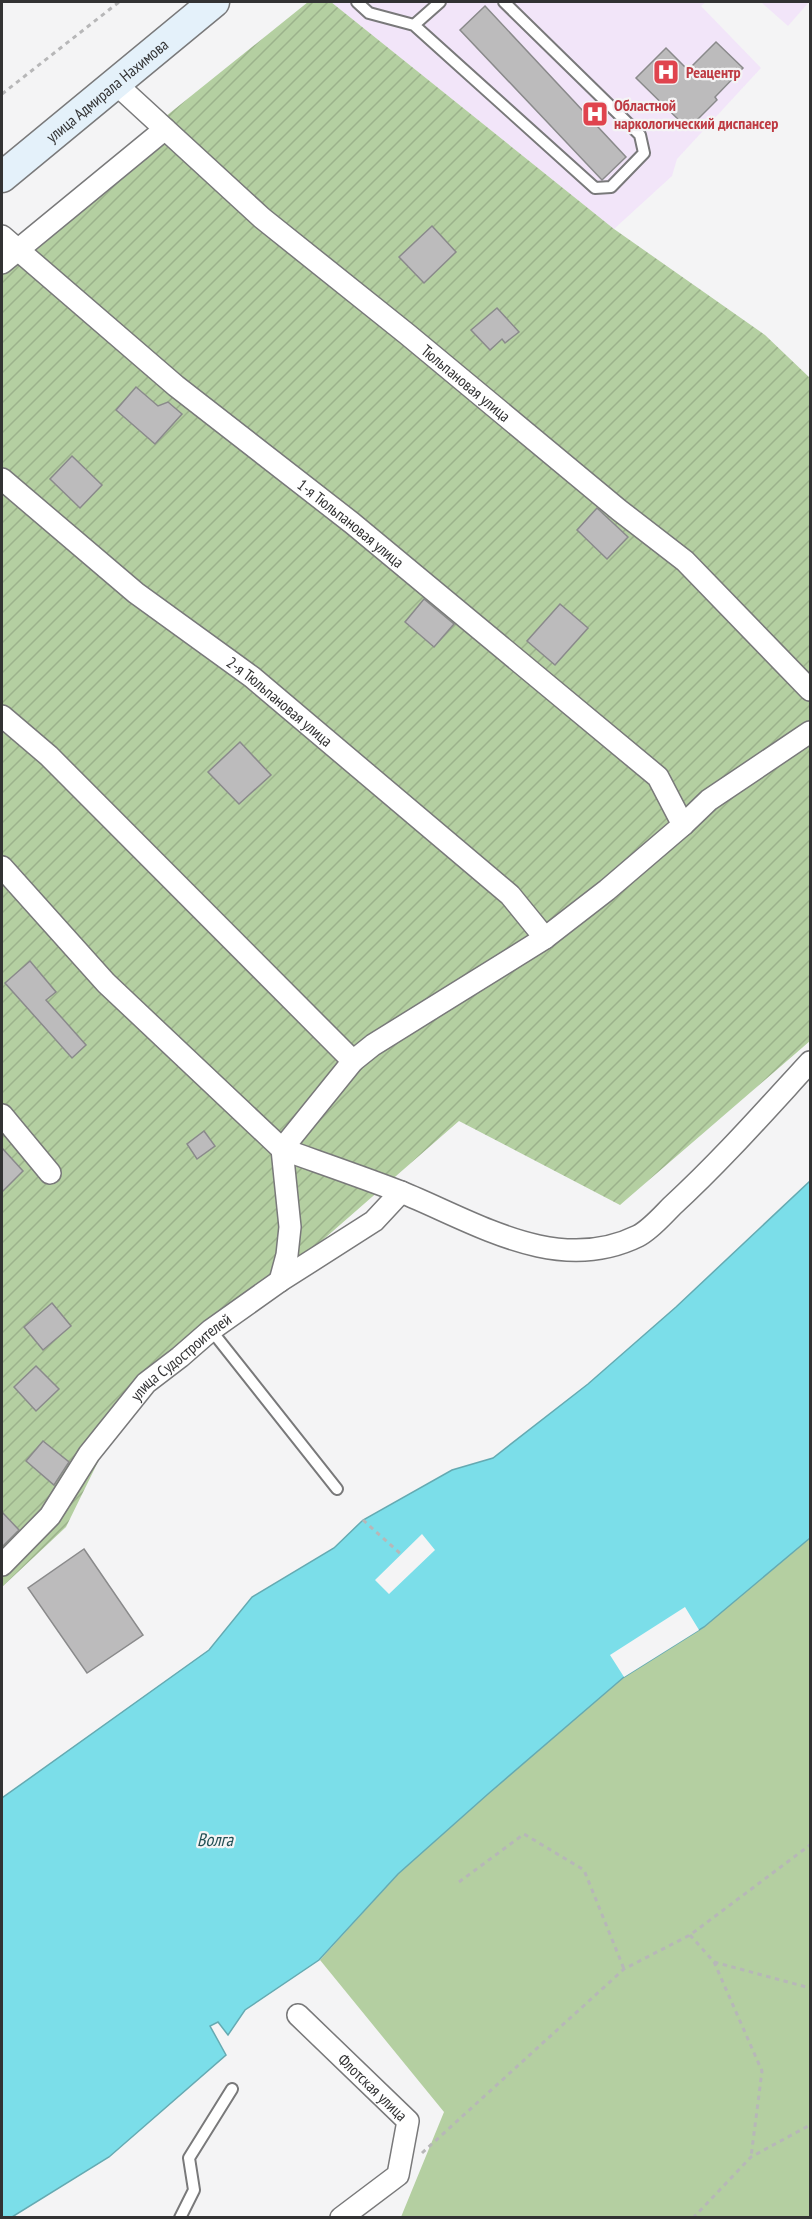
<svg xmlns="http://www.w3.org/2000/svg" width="812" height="2219" font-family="'PT Sans Narrow',sans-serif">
<defs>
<pattern id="garden-furrows" width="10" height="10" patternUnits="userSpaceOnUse" patternTransform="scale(1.5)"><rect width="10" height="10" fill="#b4cfa1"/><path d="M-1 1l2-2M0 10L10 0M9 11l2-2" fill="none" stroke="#9bb28b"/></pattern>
</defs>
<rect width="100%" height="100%" fill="#f4f4f5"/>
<!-- medical -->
<path fill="#f2e5f9" d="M331 2H706L701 6 761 68 677 159 672 176 614 229Z
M761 2H809L788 26Z"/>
<!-- grass -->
<path fill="#b4cfa1" d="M810 1538V2217H401L444 2112 320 1960 398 1874 488 1794 624 1677 704 1627Z"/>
<!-- garden -->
<path fill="url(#garden-furrows)" d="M308 2H331L614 229 765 335 810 378V1041L620 1205 459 1121 120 1417 66 1527 2 1587V248Z"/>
<!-- water -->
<path fill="#7bdee9" stroke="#65aab2" stroke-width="1.5" d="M810 1181V1538L704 1627 624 1677 488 1794 398 1874 319 1960 245 2010 228 2035 218 2022 210 2026 226 2055 109 2157 12 2217 2 2218V1798L209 1650 252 1597 334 1548 363 1520 452 1470 493 1458 588 1384 676 1307Z"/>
<!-- pier -->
<path fill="#f4f4f5" d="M422 1534 435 1550 389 1594 375 1580Z
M685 1607 699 1630 624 1677 610 1655Z"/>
<!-- building -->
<path fill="#bcbbbc" stroke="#8a8a8b" stroke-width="1.5" d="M485 6 626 157 602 180 460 30Z
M716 42 743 68 715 97 717 100 688 129 636 78 666 48 688 70Z
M432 226 456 252 424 283 399 257Z
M497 308 519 332 505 343 502 339 490 350 471 330Z
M136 387 158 406 168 402 182 414 155 444 116 410Z
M72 456 102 485 80 508 50 479Z
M597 508 628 537 607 559 577 530Z
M424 599 454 624 434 647 405 622Z
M560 604 588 628 555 665 527 641Z
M240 742 271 775 239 804 208 772Z
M30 961 56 992 46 1000 86 1045 72 1058 5 983Z
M204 1131 215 1146 197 1159 187 1144Z
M2 1148 23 1171 2 1192Z
M52 1303 71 1326 43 1350 24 1327Z
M36 1366 59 1389 36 1411 14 1387Z
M43 1441 69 1462 54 1485 26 1461Z
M2 1512 19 1530 2 1547Z
M84 1549 143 1635 87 1673 28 1588Z"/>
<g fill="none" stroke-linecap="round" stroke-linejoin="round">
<defs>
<path id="lane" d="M357 2 369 13 414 25 595 188 611 187 644 153 640 135 504 2
M414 25 440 2
M211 1330 337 1489
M180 2218 194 2190 189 2158 232 2089"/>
<g id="street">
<path id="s1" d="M115 83 262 218 407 334 619 510 685 561 810 690"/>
<path id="s2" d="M2 236 176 386 352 523 658 777 683 825"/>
<path d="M2 263 165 129"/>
<path id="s3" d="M2 479 136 593 252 677 510 895 545 938"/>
<path d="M2 716 49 756 353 1061"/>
<path d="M810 732 709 800 683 825 607 890 545 938 373 1045 353 1061 282 1149C321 1163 362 1177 401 1192 475 1222 557 1276 638 1236 650 1230 662 1216 672 1206 721 1161 765 1111 810 1062"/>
<path d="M2 867 106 983 282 1149 290 1227 287 1255 280 1281"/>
<path d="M2 1115 50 1173"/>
<path id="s4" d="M2 1565 50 1516 89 1454 146 1383 180 1357 211 1330 280 1281 374 1221 401 1192"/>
<path id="s5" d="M298 2015 408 2121 398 2175 341 2218"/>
</g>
<g id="secondary">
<path id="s6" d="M2 177 214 2"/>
</g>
</defs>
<!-- lane casing -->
<use href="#lane" stroke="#79797a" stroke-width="14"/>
<!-- street casing -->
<use href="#street" stroke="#79797a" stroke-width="24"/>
<!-- secondary casing -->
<use href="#secondary" stroke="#79797a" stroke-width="33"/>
<!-- path -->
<path stroke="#b7b7b8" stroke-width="3" stroke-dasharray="4.5 4.5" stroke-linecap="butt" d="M2 94 119 2
M363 1520 402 1555
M459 1882 524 1834 584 1870 624 1969
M690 1935 714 1962 762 2071 751 2157
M714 1962 810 1988
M422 2153 624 1969 690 1935 810 1845
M693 2218 751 2157 810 2125"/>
<!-- lane -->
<use href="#lane" stroke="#fff" stroke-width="10"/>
<!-- street -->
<use href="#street" stroke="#fff" stroke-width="21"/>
<!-- secondary -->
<use href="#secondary" stroke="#e4f1fa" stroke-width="30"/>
</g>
<!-- icons -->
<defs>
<symbol id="hospital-square" viewBox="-11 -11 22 22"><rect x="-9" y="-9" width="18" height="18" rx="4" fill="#e0444e" stroke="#f4f4f5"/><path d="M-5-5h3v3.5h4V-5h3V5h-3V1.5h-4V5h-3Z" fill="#fff"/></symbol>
</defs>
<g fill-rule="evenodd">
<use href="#hospital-square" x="651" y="57" width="30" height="30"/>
<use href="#hospital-square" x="580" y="99" width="30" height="30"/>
</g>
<g text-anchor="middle" stroke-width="4.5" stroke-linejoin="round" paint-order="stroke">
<!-- health labels -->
<g font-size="16" font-weight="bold" fill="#be3a42" stroke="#f4f4f5" text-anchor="start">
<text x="686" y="78">Реацентр</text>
<text x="614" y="111">Областной<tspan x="614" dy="18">наркологический диспансер</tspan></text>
</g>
<!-- street labels -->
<g font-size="16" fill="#323233" stroke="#f4f4f5">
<text dy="6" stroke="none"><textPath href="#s6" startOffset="136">улица Адмирала Нахимова</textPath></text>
<text dy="6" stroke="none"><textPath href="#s1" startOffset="462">Тюльпановая улица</textPath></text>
<text dy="6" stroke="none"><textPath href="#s2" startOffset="452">1-я Тюльпановая улица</textPath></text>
<text dy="6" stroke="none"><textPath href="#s3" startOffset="356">2-я Тюльпановая улица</textPath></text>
<text dy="6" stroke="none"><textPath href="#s4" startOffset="276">улица Судостроителей</textPath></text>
<text dy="6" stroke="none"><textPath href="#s5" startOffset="104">Флотская улица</textPath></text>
</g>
<!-- water labels -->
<g font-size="18" font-style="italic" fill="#235055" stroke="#f4f4f5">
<text x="215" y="1846">Волга</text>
</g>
</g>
<!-- border -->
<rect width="812" height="2219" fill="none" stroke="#323233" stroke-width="6"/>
</svg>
